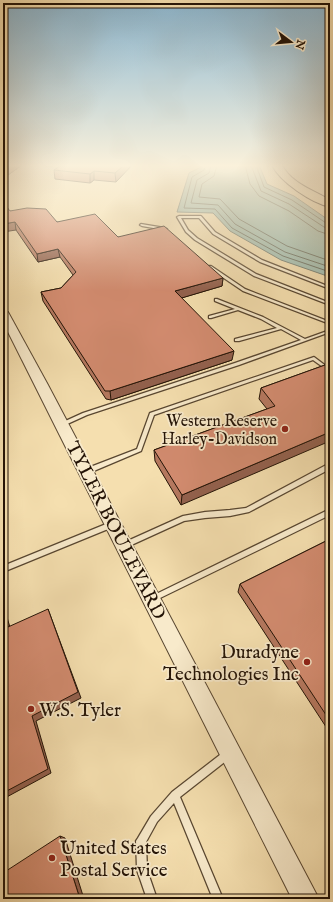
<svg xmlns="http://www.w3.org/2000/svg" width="333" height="902" font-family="'IM FELL English',serif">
<rect width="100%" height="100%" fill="#f5dfaf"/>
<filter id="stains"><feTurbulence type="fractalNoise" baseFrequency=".005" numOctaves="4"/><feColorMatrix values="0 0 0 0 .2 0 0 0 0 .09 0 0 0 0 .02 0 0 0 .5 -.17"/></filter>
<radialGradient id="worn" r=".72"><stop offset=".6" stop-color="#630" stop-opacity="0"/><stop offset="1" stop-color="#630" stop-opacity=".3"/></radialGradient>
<!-- water -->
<path fill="#9dbcb0" stroke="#6c786c" d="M205 165H259L267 184 294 196 330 221V277L281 260 230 231 213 213 177 212 189 173Z"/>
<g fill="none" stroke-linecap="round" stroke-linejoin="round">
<!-- shore -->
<path stroke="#60685b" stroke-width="1" d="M206 165 204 170 192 177 184 208 215 209 232 228 283 256 330 272
M211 165 209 173 197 180 191 203 218 205 235 224 285 252 330 267
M217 165 214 176 202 184 199 197 220 199 239 219 287 246 330 261
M245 165 250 184 259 196 289 211 318 231 330 235
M251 165 261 191 289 204 324 227 330 229
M256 165 264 187 292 200 326 223 330 224"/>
<defs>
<path id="service" d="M179 216H201L215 232 262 260 330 287V289L260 262 213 234 199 218H181L188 230 197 238 256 274 330 303V305L254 276 195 240 186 232 177 217Z
M141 224 165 228 167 229 165 230 142 226 140 225Z
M209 266H211L245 289 330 322V324L243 291 209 268Z
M215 299H217L263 317 305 339 330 330V332L239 365 87 415 65 425H61L60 424 61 423 83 413 235 363 301 340 281 329 239 341H235V339L277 328 261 319 238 310 211 318H209V316L235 309 215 301Z
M314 357 330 369V372L313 360 154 415 141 451 89 473H85L84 471 85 469 137 449 150 413Z
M328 464H330V469L249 512 230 516 205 518 184 521 127 547 125 548 123 547 122 545 123 543 183 516 205 512 230 510 246 508Z
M330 509V515L156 600 154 601 152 600 151 598 152 596Z
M111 522 113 523 114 525 113 527 3 572V566Z
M228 750 231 751 232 754 231 757 180 797 223 899H213L174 803 157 822 146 842 147 870 157 899H147L137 870 136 841 138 838 151 816 172 792 225 751Z"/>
<path id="tertiary" d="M3 309 8 312 48 385 319 899H292L3 322Z"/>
<path id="motorway" d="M272 165H282C291 183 313 190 330 200V207C312 203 280 182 272 165Z"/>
</defs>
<!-- service casing -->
<use href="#service" stroke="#584630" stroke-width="2.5"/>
<!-- tertiary casing -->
<use href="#tertiary" stroke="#584630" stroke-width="2"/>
<!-- motorway casing -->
<use href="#motorway" stroke="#231306" stroke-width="2"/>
<!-- service -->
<use href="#service" fill="#f8eacb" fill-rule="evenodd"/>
<!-- tertiary -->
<use href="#tertiary" fill="#f8eacb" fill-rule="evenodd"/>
<!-- motorway -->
<use href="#motorway" fill="#f5dfaf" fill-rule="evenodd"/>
</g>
<!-- wall -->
<path fill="#b5785f" stroke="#231306" d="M3 165H22L8 175H3Z
M61 165H132L116 182 94 180 90 183 55 179 54 170Z
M10 211 57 222 118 237 223 278 222 286 181 298 232 360 111 400 106 399 43 301 41 292 61 288 73 275 60 257 38 262 16 230Z
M325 365 181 505 155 461 154 450 267 409 259 399 261 388Z
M330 539V733L238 592 240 584Z"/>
<!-- shaded-wall -->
<path fill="#93614e" stroke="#231306" d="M11 165H22L8 175 6 168Z
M124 165H132L116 182 115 173Z
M94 171V180L90 183V174Z
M15 222 16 230 3 232V224Z
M58 249 60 257 38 262 37 254Z
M223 278 222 286 175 300V291Z
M234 351 232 360 111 400 110 391Z
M330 432V441L181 505 182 495Z
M3 604 12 634 8 627 3 611Z
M48 609 81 698 36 721 51 773 3 799V793L32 716Z
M60 836 65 838 84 899H80Z"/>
<!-- building -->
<path fill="#d28b6f" stroke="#231306" d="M3 165H11L6 168H3Z
M61 165H124L115 173 94 171 90 174 54 170Z
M6 206 10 211 27 208 46 209 57 222 95 214 118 237 164 226 223 278 175 291 234 351 110 391H105L41 292 61 288 76 272 58 249 37 254 15 222 3 224V207Z
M325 365 330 370V432L182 495 154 450 275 406 261 388Z
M330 539V721L240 584Z
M48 609 78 692 32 716 48 769 3 793V611L8 627Z
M60 836 80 899H3V873Z"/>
<!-- sky -->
<linearGradient id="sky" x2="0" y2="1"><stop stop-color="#8ab7d2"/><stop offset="0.57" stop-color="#faf1db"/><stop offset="1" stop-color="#faf1db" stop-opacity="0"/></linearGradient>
<rect width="333" height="291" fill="url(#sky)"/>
<!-- markers -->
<g fill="#8f2418" stroke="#f8eacb" stroke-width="1.5">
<circle cx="285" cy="429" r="4"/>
<circle cx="307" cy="662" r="4"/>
<circle cx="31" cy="709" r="4"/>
<circle cx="52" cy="858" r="4"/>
</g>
<g text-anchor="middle" stroke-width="3.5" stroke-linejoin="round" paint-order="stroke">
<!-- poi labels -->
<g font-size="16" fill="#231306" stroke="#f8eacb" text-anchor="end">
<text x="277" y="426">Western Reserve<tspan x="277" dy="18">Harley-Davidson</tspan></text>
</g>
<!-- near-street labels -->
<g font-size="19" fill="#231306" stroke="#f8eacb">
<text transform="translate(117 530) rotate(63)" y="7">TYLER BOULEVARD</text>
</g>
<!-- near-poi labels -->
<g font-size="19" fill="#231306" stroke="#f8eacb" text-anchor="start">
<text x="299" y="658" text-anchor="end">Duradyne<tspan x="299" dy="22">Technologies Inc</tspan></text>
<text x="39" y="716">W.S. Tyler</text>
<text x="60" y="854">United States<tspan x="60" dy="22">Postal Service</tspan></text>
</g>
</g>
<!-- margin -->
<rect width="333" height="902" fill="none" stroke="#f5dfaf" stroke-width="16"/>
<rect x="4" y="4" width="325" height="894" fill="none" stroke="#231306" stroke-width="2"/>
<rect x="8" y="8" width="317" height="886" fill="none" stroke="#231306"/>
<!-- north arrow -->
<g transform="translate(291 42) rotate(106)" stroke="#f8eacb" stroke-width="3" paint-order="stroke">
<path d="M0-3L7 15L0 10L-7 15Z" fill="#231306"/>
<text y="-6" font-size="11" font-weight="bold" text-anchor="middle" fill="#231306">N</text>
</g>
<rect width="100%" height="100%" filter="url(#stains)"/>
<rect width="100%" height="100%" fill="url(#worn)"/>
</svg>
